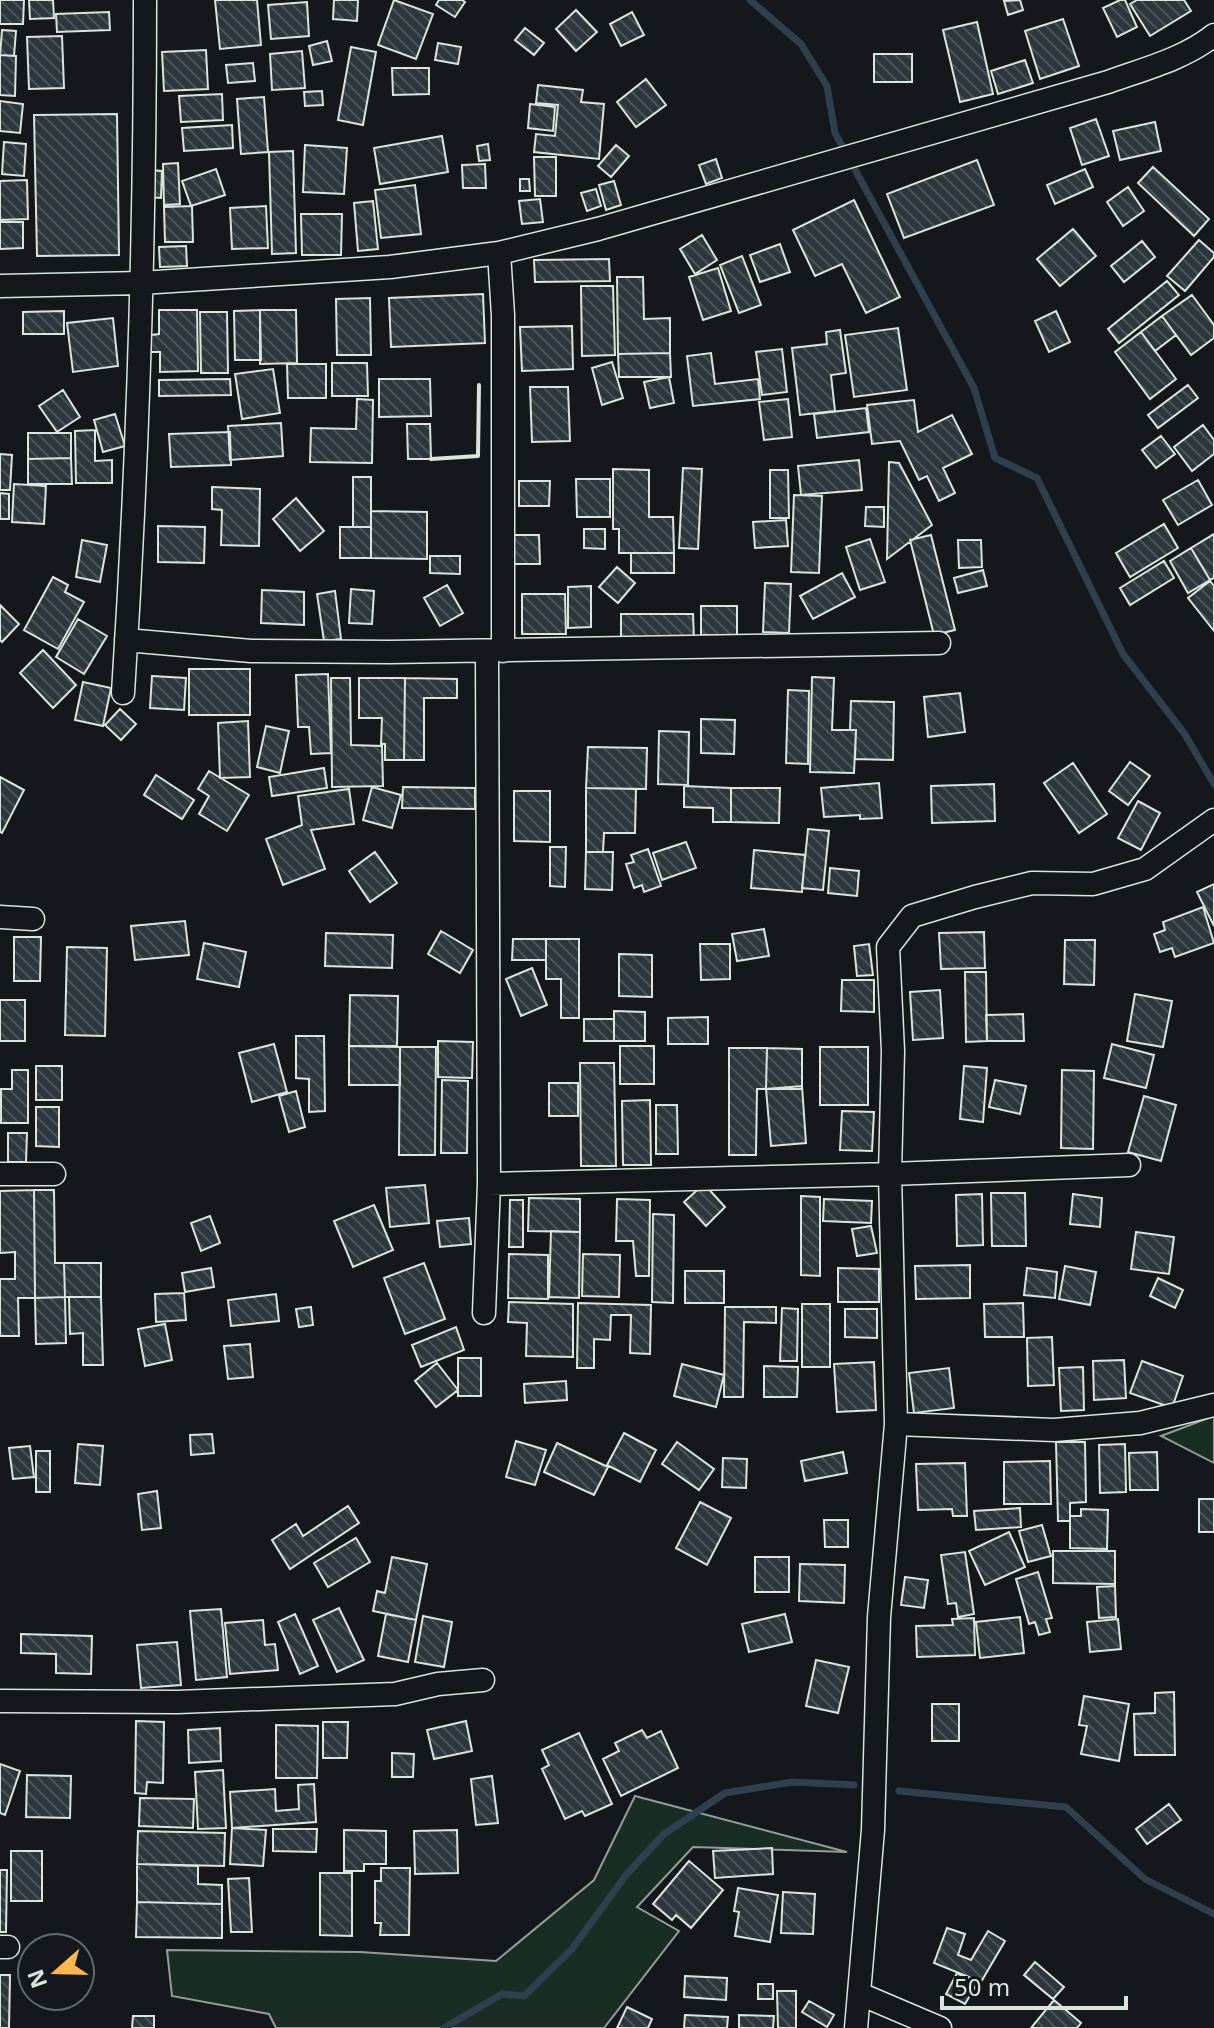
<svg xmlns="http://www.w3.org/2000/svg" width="1214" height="2028" font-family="'Noto Sans',sans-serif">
<defs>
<pattern id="building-back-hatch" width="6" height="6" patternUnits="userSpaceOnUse" patternTransform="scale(2)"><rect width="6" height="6" fill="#2c363c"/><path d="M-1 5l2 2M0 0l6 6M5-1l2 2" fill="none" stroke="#4a5358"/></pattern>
</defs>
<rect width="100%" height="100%" fill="#14181c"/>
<!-- green -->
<path fill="#1a2d24" stroke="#939e99" stroke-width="2" d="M1214 1416V1463L1161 1436Z
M635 1796 847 1852 693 1847 637 1907 679 1931 604 2028H276L269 2014 172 1996 167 1950 360 1952 496 1961 594 1880Z"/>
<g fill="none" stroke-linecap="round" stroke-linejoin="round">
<!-- stream -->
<path stroke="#2f3f4d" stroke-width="7" d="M750 0 801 44 827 86 835 133 974 388 995 458 1037 478 1123 654 1184 733 1214 784
M899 1791 1066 1807 1145 1879 1214 1914
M444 2028 502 1994 524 1996 572 1949 626 1875 664 1834 725 1793 792 1782 854 1785"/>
</g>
<!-- building -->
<path fill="url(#building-back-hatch)" stroke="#d8e6dc" stroke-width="2" d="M0 0H24L23 24H0Z
M29 0H53L54 18 30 19Z
M215 0H257L261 45 220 49Z
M334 0H358L357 21 333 19Z
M394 0 433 14 416 59 378 45Z
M439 0H462L465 2 455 17 436 5Z
M1020 0 1023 10 1008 15 1004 1Z
M1120 0H1125L1137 27 1117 37 1103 8Z
M1137 0H1184L1191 11 1150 36 1130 4Z
M307 2 309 36 271 39 268 5Z
M576 10 597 32 576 51 556 29Z
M109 12 110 30 57 32 56 14Z
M632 12 644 35 621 46 610 24Z
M1063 19 1079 66 1040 79 1025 31Z
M977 22 993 94 960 102 943 30Z
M525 28 544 43 534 55 515 40Z
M2 30 16 31 14 56 0 55Z
M62 36 64 88 29 89 27 37Z
M327 41 332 61 313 65 309 46Z
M438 43 461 47 458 64 435 60Z
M351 47 376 52 363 125 338 120Z
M206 50 208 89 164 91 162 52Z
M302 51 305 88 272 90 270 54Z
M874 54H912V82H874Z
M0 55 16 56 15 96 0 95Z
M1025 60 1033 83 998 94 991 71Z
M253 63 255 81 228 83 226 65Z
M392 68H429V94L393 95Z
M646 79 666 105 636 127 617 102Z
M538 85 583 90 581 102 604 104 599 159 534 152 536 134 555 136 558 105 536 103Z
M322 91 323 105 305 106 304 92Z
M222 94 223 120 181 122 179 96Z
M264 97 268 152 241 154 237 99Z
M0 101 23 104 20 133 0 131Z
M530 104 555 107 553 131 528 128Z
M117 114 119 255 37 256 34 115Z
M1096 119 1109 156 1082 165 1070 128Z
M1155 122 1161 151 1120 160 1113 131Z
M232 125 233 148 184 151 182 128Z
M442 136 448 172 380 184 374 148Z
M4 142 26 144 24 176 2 174Z
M488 144 490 160 479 161 477 146Z
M305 145 347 148 344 194 303 192Z
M616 145 629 156 611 177 598 166Z
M293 151 296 253 272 254 269 152Z
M534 157H556V196H535Z
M716 159 722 178 706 184 699 165Z
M977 160 994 205 904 238 887 194Z
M178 163 180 204 164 205 163 164Z
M485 164 486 188H463L462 165Z
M1153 167 1209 219 1194 236 1138 183Z
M216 169 225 195 191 206 182 181Z
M1085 169 1093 187 1055 204 1047 185Z
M150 170 162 171 161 198 149 197Z
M520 179H529L530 191H520Z
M27 180 28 219 0 220V181Z
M614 181 621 205 606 210 599 185Z
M415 185 421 234 381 238 375 190Z
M1128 187 1144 211 1123 226 1107 202Z
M596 189 601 206 587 211 581 193Z
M540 199 543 222 522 224 519 201Z
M854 200 900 297 866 313 842 264 815 276 793 230Z
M373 201 378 249 358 251 354 203Z
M192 206 193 242H165L164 207Z
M266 206 268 248 232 249 230 208Z
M301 214H342L341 255H302Z
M0 222H23V248L0 249Z
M1073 229 1096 256 1060 286 1037 259Z
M702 235 717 260 695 274 680 249Z
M1199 240 1214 253V257L1185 291 1167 276Z
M1142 241 1155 257 1124 282 1111 266Z
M780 244 790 272 760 282 750 255Z
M186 246 187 266 160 267 159 247Z
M742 256 761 305 739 313 720 265Z
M609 259 610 281 535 282 534 260Z
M718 268 731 311 703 320 689 277Z
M617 277H643L644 319 670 318V353L618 354Z
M1167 281 1179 295 1119 343 1108 329Z
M581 286H613L615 355 582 356Z
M483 294 485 343 391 347 389 298Z
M1192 295 1214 325V338L1191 355 1162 316Z
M370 298 371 355H337L336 299Z
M159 310H197L198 371 160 372V352H151V335L159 334Z
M260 310 261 360H235L234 311Z
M260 310H296L297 363 260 364Z
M64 311V334H23V312Z
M1056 311 1070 342 1049 352 1035 321Z
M200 312H227L228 373H201Z
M1162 316 1176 335 1155 351 1141 332Z
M113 318 118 366 73 372 67 323Z
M572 326 573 369 522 371 520 327Z
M898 328 907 390 854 397 845 335Z
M840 330 846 373 831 375 835 411 800 415 792 348 827 344 826 332Z
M1141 332 1176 379 1150 399 1115 352Z
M782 349 787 392 762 395 756 352Z
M670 353 671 377H619L618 354Z
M711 353 715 384 758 379 760 399 693 406 687 356Z
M612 362 623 398 602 405 592 368Z
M332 363H367L368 396H332Z
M287 364H326V398H288Z
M273 369 280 413 242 419 235 374Z
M669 377 674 403 650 408 644 382Z
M230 379 231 395 159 396V380Z
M379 379H430L431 416 379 417Z
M1188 385 1198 398 1158 428 1148 415Z
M530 387H568L570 441 532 442Z
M63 390 80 417 57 432 39 406Z
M357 399 373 400 372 463 310 462 311 428 356 429Z
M788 399 792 437 764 440 759 402Z
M914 400 918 432 952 415 972 454 943 468 955 493 939 501 927 476 919 480 900 441 872 444 867 405Z
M866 408 869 432 817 438 814 414Z
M115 414 125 446 103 452 94 420Z
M281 423 283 456 230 460 228 426Z
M407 424H430L431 459H408Z
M1203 425 1214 440V454L1192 471 1174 447Z
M95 430V461L112 460V483H76L75 431Z
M230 432 231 465 171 467 169 434Z
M28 433H71V458L28 459Z
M1161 436 1175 454 1156 468 1142 450Z
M0 454 12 455 10 490H0Z
M71 458 72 484H28V459Z
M859 460 862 490 801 495 798 466Z
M889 462 899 463 932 525 887 559Z
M683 468 702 469 698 549 679 548Z
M613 469 649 470V517H673L674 553H619V529H613Z
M770 470H788L789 518H770Z
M353 477H371V527H353Z
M576 479H610V517H577Z
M1198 480 1212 505 1178 525 1163 500Z
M519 481H550L549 506H519Z
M14 484 46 486 44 524 12 522Z
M212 487 260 489 259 546 221 545 222 510 212 509Z
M0 493 9 494V519H0Z
M794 495 822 496 819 573 791 572Z
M296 498 324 531 300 551 273 519Z
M866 507H884V527L865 526Z
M371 511 427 512V559L371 558Z
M786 520 788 546 755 548 753 522Z
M1164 524 1178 548 1130 577 1116 553Z
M158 526 205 527 204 563 158 562Z
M340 527H371V558H340Z
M584 529H605V549L584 548Z
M1214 534V578L1210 580 1191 548Z
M511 535H539L540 564H511Z
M931 535 955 630 934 635 910 540Z
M870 539 885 582 860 590 846 547Z
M82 540 107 545 100 582 76 577Z
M958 540H981L982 567 959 568Z
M1191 548 1210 580 1188 593 1170 561Z
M631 553H674V573H631Z
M430 556H460V574L430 573Z
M1164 561 1174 578 1130 605 1120 588Z
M617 567 635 583 618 603 599 587Z
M983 570 987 586 958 593 954 578Z
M842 573 855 597 813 619 800 596Z
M53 577 68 585 65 592 84 602 58 649 24 630Z
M1210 581 1214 586V631L1188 598Z
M765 583 791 584 789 633 763 632Z
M447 585 463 613 440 626 424 598Z
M591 586V627L568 628V587Z
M351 589 374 591 372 624 349 623Z
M262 590 304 592V625L261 623Z
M335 591 341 639 324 641 317 594Z
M522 594H565L566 634H522Z
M0 605 19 624 2 642 0 640Z
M701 606H737V635H701Z
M621 614H693L694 639H621Z
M78 619 107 636 84 674 56 657Z
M43 650 76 685 53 708 20 673Z
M189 669H250V715H189Z
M328 674 331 753 311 754 309 727H298L296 675Z
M152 676 186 678 184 710 150 708Z
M812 677 834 678 832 730H856L854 773 810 772Z
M331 678H350L351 745 382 746 383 786 332 787Z
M359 678H405L404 760H385V744H381L382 718H359Z
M405 678 457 679V698H424V760H404Z
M83 682 111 688 103 726 75 720Z
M788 690 809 691 808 764 786 763Z
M960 693 965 732 928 737 924 697Z
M851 701 894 702 893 760 855 759 856 730H850Z
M120 709 136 724 121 740 105 725Z
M701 719 735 720 734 754 701 753Z
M248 721 250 777 220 778 218 723Z
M266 726 289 731 280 773 257 767Z
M659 731 689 732 688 785 658 784Z
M588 747 647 748 646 789 586 788Z
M1130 762 1150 776 1128 805 1109 791Z
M1073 763 1107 814 1079 833 1044 783Z
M324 768 327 788 272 796 269 777Z
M209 771 249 795 227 831 199 814 209 796 198 789Z
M156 775 194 800 182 819 144 795Z
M0 777 24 790 2 833 0 832Z
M879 783 882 818 860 819V815L824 817 821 788Z
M994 784 995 821 932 823 931 786Z
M684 786 731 788V822H713V808L684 807Z
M372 787 401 795 392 828 363 820Z
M403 787 475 788V809L402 808Z
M586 788 636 789 635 833H604L603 852H586Z
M731 788H780L779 823 731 822Z
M349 789 354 824 311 830 325 869 283 885 266 839 302 825 298 796Z
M514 791H550V842L514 841Z
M1138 801 1160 813 1141 850 1118 838Z
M808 829 829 831 823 890 802 888Z
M686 842 696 868 662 880 653 853Z
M550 847H566L565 887 550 886Z
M648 849 661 886 644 892 642 885 634 888 626 864 634 862 631 855Z
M754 850 805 855 802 892 751 888Z
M375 852 397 883 370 902 349 871Z
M586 852H613L612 890 585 889Z
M830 868 859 871 857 896 828 893Z
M1214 884V926L1197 892Z
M1203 907 1214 943 1175 957 1172 948 1160 952 1154 934 1165 930 1163 922Z
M185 921 189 955 135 960 131 926Z
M764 929 769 956 737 961 732 934Z
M441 931 473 950 460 973 428 954Z
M984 932 985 968 941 969 939 933Z
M326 933 393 935 392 968 325 966Z
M14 937H41L40 981H14Z
M513 939H546V960H512Z
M546 939H579V1018H561V979H546Z
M1065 940H1095L1094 985 1064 984Z
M204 943 246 952 239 987 197 979Z
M700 944H730V979L701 980Z
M869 944 873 975 857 976 854 946Z
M67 947 107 948 105 1036 65 1035Z
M619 954 652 955V997L619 996Z
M532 968 547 1005 521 1016 506 979Z
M965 972H986L987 1041 966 1042Z
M842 980H874V1012L841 1011Z
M940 990 943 1038 913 1040 910 992Z
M1135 994 1172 1001 1163 1047 1127 1041Z
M350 995 398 996 397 1046H349Z
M0 1000H25V1041H0Z
M614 1011 645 1012V1041H614Z
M1023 1014 1024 1041H987L986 1015Z
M708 1017V1044H668V1018Z
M584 1019H614V1041H584Z
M296 1036H324L325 1111 309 1112V1079L296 1078Z
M438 1041 473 1042 472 1078 438 1077Z
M274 1044 287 1092 252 1102 239 1053Z
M1112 1044 1154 1055 1146 1088 1104 1078Z
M349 1046 400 1047V1085H349Z
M620 1046H654V1084H620Z
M400 1047H436L435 1155H399Z
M820 1047H868V1105H820Z
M729 1048H767L766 1089H757L756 1155H729Z
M767 1048 802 1049V1089H766Z
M580 1063H614L616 1166H581Z
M36 1066H62V1100H36Z
M964 1066 987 1068 983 1122 960 1119Z
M12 1070H28V1123H1V1089H12Z
M1062 1070 1094 1071 1093 1149 1061 1148Z
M442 1080 468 1081 467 1153H441Z
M995 1080 1026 1086 1020 1114 989 1107Z
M549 1083H578V1116H549Z
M802 1086 806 1143 771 1146 766 1089Z
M296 1091 305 1127 289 1132 279 1096Z
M1144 1096 1176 1105 1161 1161 1128 1152Z
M650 1100 651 1165H623L622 1101Z
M656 1105H677L678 1154H656Z
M36 1107H59V1147L36 1146Z
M842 1111 874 1112 872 1151 840 1150Z
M8 1133H27L26 1162H8Z
M704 1184 725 1207 706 1226 684 1202Z
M425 1185 429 1223 390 1227 386 1188Z
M34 1190 35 1298H18L19 1336H0V1279H15V1252L0 1253V1191Z
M34 1190H54L55 1263H64L65 1297 35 1298Z
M991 1193H1025L1026 1246H992Z
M982 1194 983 1245 957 1246 956 1195Z
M1073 1194 1102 1198 1100 1227 1070 1224Z
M801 1196 820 1197V1276L801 1275Z
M529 1198 580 1199V1232L528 1231Z
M617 1199 650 1200 649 1276H636L633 1241H616Z
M824 1199 872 1201 871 1223 823 1221Z
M510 1200H523V1247H509Z
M374 1205 393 1250 353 1267 334 1221Z
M653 1214 674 1215 673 1303 652 1302Z
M210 1216 220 1243 201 1251 191 1223Z
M469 1218 471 1244 440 1247 437 1221Z
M871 1226 877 1253 857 1256 852 1229Z
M551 1231 580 1232 579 1298 549 1297Z
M1136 1232 1174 1237 1169 1274 1131 1269Z
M509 1254 548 1255V1299L508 1298Z
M583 1254 620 1255 619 1297 582 1296Z
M64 1263H101V1297H65Z
M424 1263 445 1319 405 1334 384 1278Z
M970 1265V1298L916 1299 915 1266Z
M1065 1266 1096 1272 1090 1305 1059 1299Z
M211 1268 214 1287 185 1292 182 1273Z
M838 1268 879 1269V1302H838Z
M1027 1268 1057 1272 1055 1298 1024 1295Z
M685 1271H724V1303H685Z
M1158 1278 1183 1290 1175 1308 1150 1296Z
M184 1293 186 1320 156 1322 155 1294Z
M276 1294 279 1321 231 1326 228 1300Z
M65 1297 66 1343 36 1344 35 1298Z
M69 1297H101L103 1365H83V1333L70 1334Z
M509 1302 573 1304V1357L526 1356 527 1323 508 1322Z
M578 1303 651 1305 650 1354 630 1353 631 1315H611L610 1340 594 1339V1368H577Z
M1023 1303 1024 1337H985L984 1304Z
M802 1304H830V1367H802Z
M311 1307 313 1325 299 1327 296 1309Z
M725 1307H776V1323L744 1322 743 1397H724Z
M782 1308 798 1309 797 1361H780Z
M845 1309H877V1338L845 1337Z
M165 1324 172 1360 145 1366 138 1329Z
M456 1327 464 1350 421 1367 412 1345Z
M1052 1337 1054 1385 1028 1386 1027 1338Z
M250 1344 253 1377 228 1379 224 1346Z
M458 1358H481V1396H458Z
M1124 1360 1126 1398 1094 1400 1093 1361Z
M1142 1361 1183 1376 1172 1408 1130 1393Z
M874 1362 876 1410 837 1412 834 1364Z
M437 1363 458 1390 436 1407 415 1381Z
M682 1364 724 1375 716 1407 674 1396Z
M764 1366 798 1367 797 1397H764Z
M1083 1367 1084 1410 1061 1411 1059 1368Z
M949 1368 954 1408 914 1413 909 1373Z
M566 1381 567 1400 525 1403 524 1384Z
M624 1433 656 1450 640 1482 607 1465Z
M212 1434 214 1453 191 1455 190 1435Z
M516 1441 546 1450 535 1485 506 1477Z
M677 1442 714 1469 699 1490 662 1464Z
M1056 1442H1085L1086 1502 1070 1503V1521H1058Z
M557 1443 608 1467 594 1495 544 1472Z
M78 1444 103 1446 100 1485 75 1483Z
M1125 1444 1126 1492 1100 1493 1099 1445Z
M30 1446 34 1477 13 1479 9 1448Z
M36 1451H50V1492H36Z
M843 1452 847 1473 805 1481 801 1461Z
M1157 1452 1158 1490H1130L1129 1453Z
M723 1458 747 1459 746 1488 722 1487Z
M1050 1461 1051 1504H1004V1462Z
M965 1463 967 1516H953L952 1509 918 1510 916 1464Z
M157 1491 161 1528 142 1530 138 1494Z
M1199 1499H1214V1532H1199Z
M700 1502 731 1518 707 1565 676 1548Z
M348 1506 359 1523 290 1569 272 1540 296 1524 303 1536Z
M1020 1508 1021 1527 976 1530 974 1511Z
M1081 1509 1108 1510 1107 1549 1070 1548V1516H1081Z
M824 1520H848V1547H825Z
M1042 1525 1051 1556 1028 1562 1019 1531Z
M1009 1532 1025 1567 985 1585 969 1551Z
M356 1538 370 1562 328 1587 314 1563Z
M1053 1551H1115V1584L1053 1583Z
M965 1552 974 1614 958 1617 956 1603 948 1604 941 1555Z
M392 1557 427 1564 416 1620 373 1611 377 1591 385 1593Z
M755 1557H789V1592H755Z
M800 1564 845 1565 844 1603 799 1601Z
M1038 1572 1052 1618 1046 1619 1050 1632 1039 1635 1035 1622 1029 1624 1016 1579Z
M905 1577 928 1580 924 1608 901 1605Z
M1115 1586 1116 1617 1099 1618 1097 1587Z
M339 1608 364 1660 337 1672 313 1620Z
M221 1609 227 1677 196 1680 190 1611Z
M295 1614 318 1666 300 1674 278 1622Z
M386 1614 416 1620 408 1662 378 1656Z
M785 1614 792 1642 749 1652 742 1624Z
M423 1616 452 1622 444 1667 415 1662Z
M1020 1617 1024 1653 980 1658 976 1622Z
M974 1618 975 1655 917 1657 916 1626 953 1625 952 1619Z
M1118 1619 1121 1649 1090 1652 1087 1622Z
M263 1620 265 1645 275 1644 278 1670 230 1674 225 1623Z
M21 1634 92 1636 91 1674 56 1673V1654L21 1653Z
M177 1642 181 1685 141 1688 137 1645Z
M816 1660 849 1667 838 1713 806 1706Z
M1174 1692 1175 1755H1135L1134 1714 1155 1713V1693Z
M1084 1696 1129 1704 1119 1761 1081 1754 1087 1726 1079 1725Z
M932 1704H959V1741H932Z
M136 1721 164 1722 163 1783 147 1782 146 1794 135 1793Z
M466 1721 472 1751 434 1759 427 1730Z
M323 1722H348L347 1758H323Z
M276 1725 318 1726 317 1778H276Z
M220 1728 221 1761 189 1763 188 1730Z
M642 1730 647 1738 661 1731 678 1768 621 1796 603 1759 619 1751 615 1743Z
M579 1733 612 1804 585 1816 582 1811 565 1819 542 1769 549 1765 542 1750Z
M392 1753 414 1754 413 1777H392Z
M0 1764 20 1771 5 1815 0 1813Z
M223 1770 226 1828 198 1829 195 1772Z
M27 1775 71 1776 70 1818 26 1817Z
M492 1776 498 1823 476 1825 471 1779Z
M314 1784 316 1822 232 1828 230 1792 275 1789 276 1811 299 1809 298 1785Z
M140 1798 194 1799 193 1828 139 1826Z
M1169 1804 1181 1820 1147 1844 1136 1829Z
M232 1828 266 1830 263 1866 230 1864Z
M273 1829H317L316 1852 273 1851Z
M344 1830 386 1831V1864H364V1871H344Z
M457 1830 458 1873 415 1874 414 1831Z
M138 1831 225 1833 224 1866 137 1864Z
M772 1848 773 1874 715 1878 713 1851Z
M11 1851H42V1901H11Z
M689 1861 723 1890 691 1928 676 1915 672 1920 653 1904Z
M137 1864 198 1866V1884L222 1885V1904L137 1902Z
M381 1868H410L409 1935H380L381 1923H375V1881H381Z
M0 1870H7L6 1932H0Z
M320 1873H352V1936L320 1935Z
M249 1878 252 1932H231L228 1879Z
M738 1888 778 1895 770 1942 735 1936 739 1912 734 1911Z
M783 1892 815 1894 813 1934 781 1933Z
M137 1902 222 1904V1938L136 1937Z
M947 1928 965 1934 958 1955 971 1960 988 1931 1005 1941 981 1982 934 1963Z
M1035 1962 1064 1987 1053 1999 1024 1975Z
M957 1973 977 1984 965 2004 946 1994Z
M0 1975H10L9 2028H0Z
M685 1976 727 1978 726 2000 684 1997Z
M758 1984H773V1999H758Z
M777 1991H796V2028H778Z
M1054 2000 1081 2023 1077 2028H1031Z
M809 2001 834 2015 827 2027 802 2012Z
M627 2007 652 2019 648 2028H617Z
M685 2015 728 2017 727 2028H684Z
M739 2015 774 2016 773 2028H739Z
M133 2016H154V2028H132Z"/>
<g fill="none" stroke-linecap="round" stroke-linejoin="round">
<defs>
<path id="street" d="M499 253 503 315V651
M0 286 141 283 390 267 499 253 598 229 1108 82C1144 69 1184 59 1214 35
M126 640 251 651 390 652 939 643
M123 693C138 462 145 231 145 0
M0 917 33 919
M0 1174H54
M489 1184 890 1174 1129 1165
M484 1313 489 1184 487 651
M896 1424 1054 1430 1140 1423 1214 1405
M0 1701 177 1702 395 1694 438 1684 483 1680
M0 1947H8
M860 1994 940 2028
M856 2028 873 1830 879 1617 896 1424 890 1174 893 1051 888 947 912 916 975 897 1032 883 1093 884 1145 869 1214 820"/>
</defs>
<!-- street casing -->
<use href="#street" stroke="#d8e6dc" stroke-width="25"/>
<!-- street -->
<use href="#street" stroke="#14181c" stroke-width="22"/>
<!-- wall -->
<path stroke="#d8e6dc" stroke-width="4" d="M431 459 478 456 479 385"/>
</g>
<!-- north arrow -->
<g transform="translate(56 1972) rotate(250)"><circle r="38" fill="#14181c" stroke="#626a69" stroke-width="2"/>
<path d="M0-6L14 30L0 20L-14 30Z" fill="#ffb74d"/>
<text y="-12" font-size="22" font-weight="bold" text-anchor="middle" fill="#d8e6dc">N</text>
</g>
<!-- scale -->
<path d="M942 1996v12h184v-12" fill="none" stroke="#d8e6dc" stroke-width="4"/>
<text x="954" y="1996" font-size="24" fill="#d8e6dc" stroke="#14181c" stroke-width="6" paint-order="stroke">50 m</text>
</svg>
